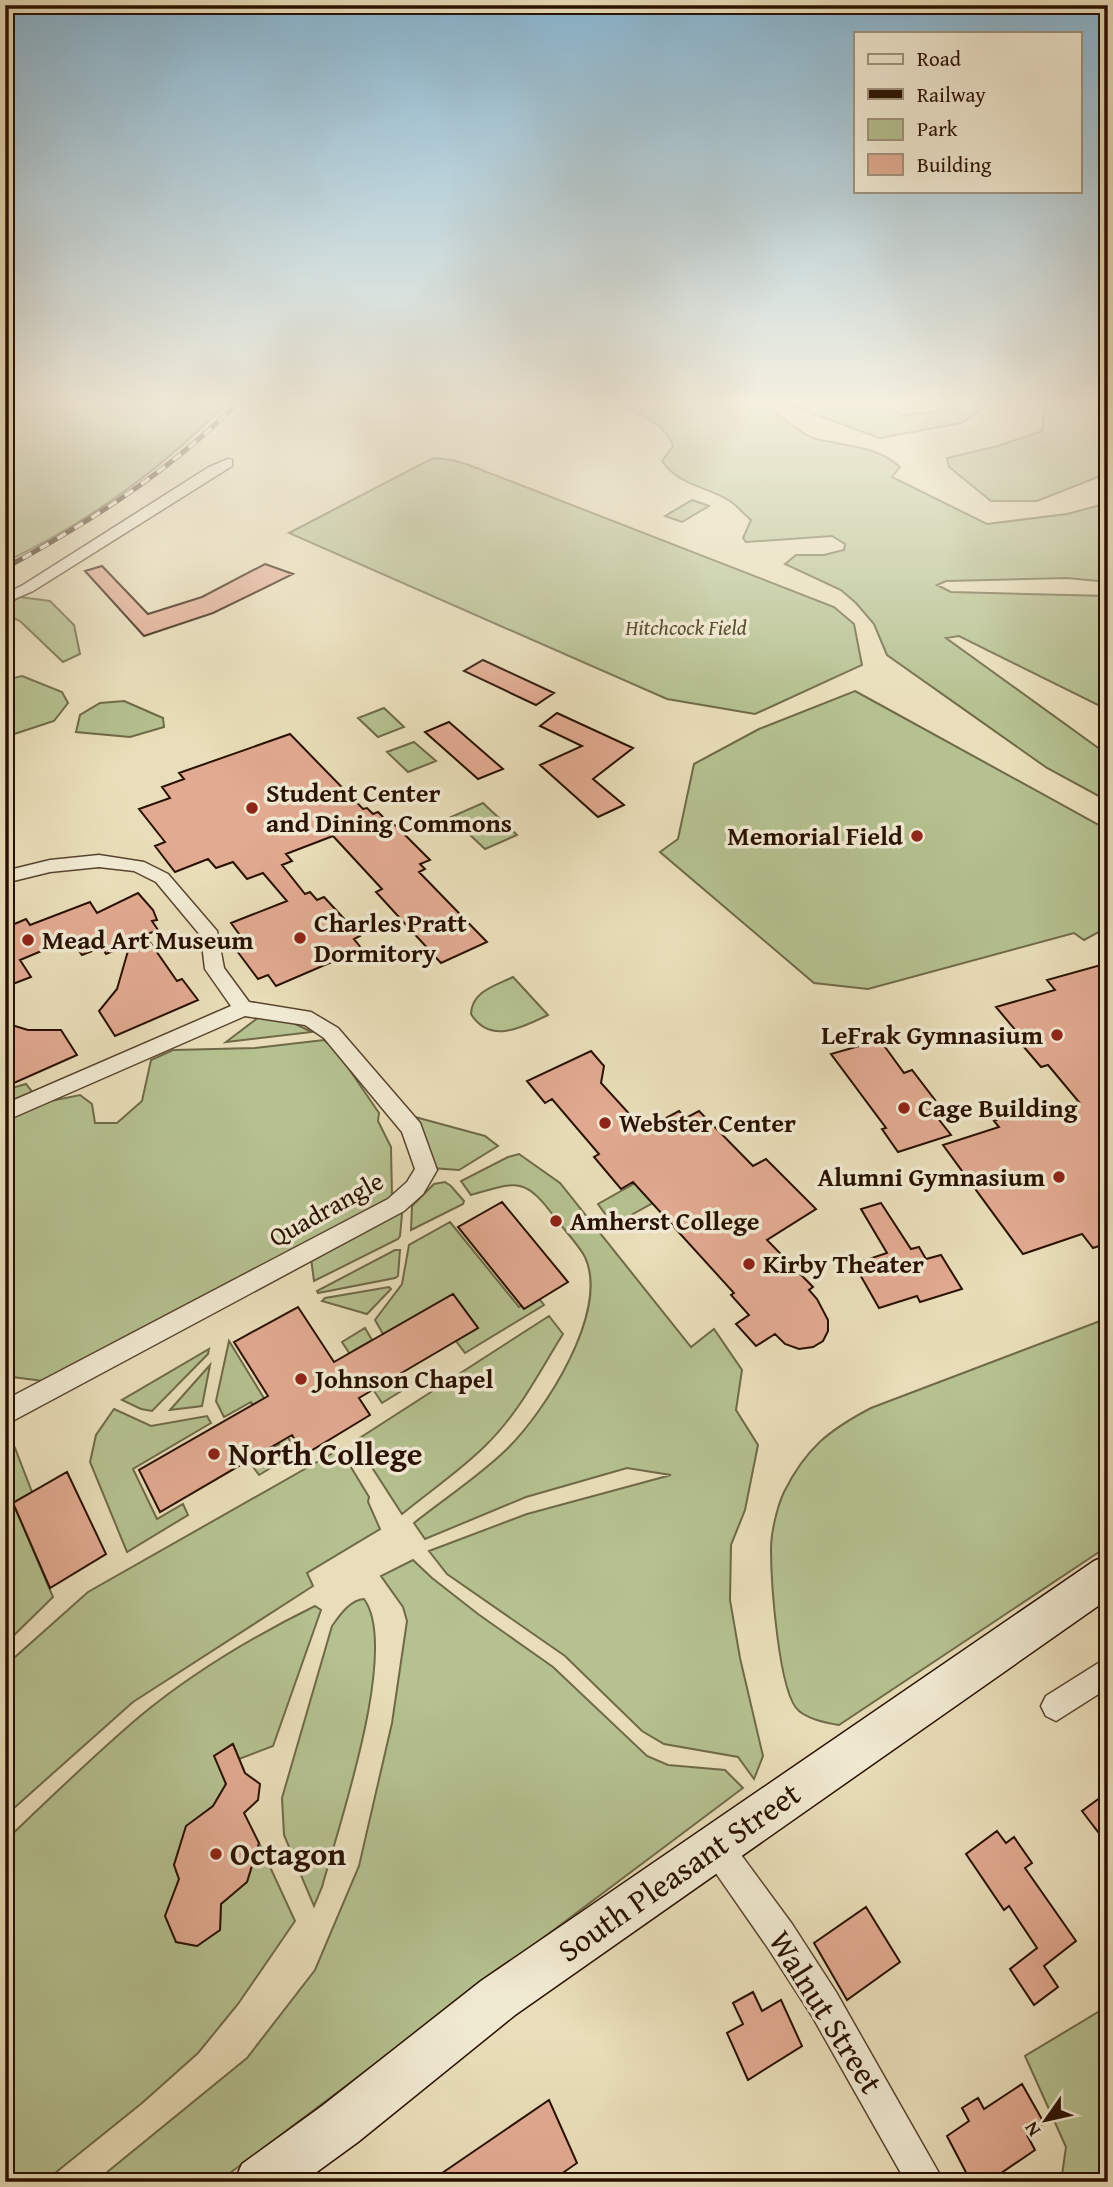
<svg xmlns="http://www.w3.org/2000/svg" width="1113" height="2187" font-family="'Gentium Book Plus',serif">
<rect width="100%" height="100%" fill="#e9deb9"/>
<filter id="stains"><feTurbulence type="fractalNoise" baseFrequency=".00286" numOctaves="4"/><feColorMatrix values="0 0 0 0 .2 0 0 0 0 .09 0 0 0 0 .02 0 0 0 .5 -.17"/></filter>
<radialGradient id="worn" r=".72"><stop offset=".6" stop-color="#630" stop-opacity="0"/><stop offset="1" stop-color="#630" stop-opacity=".3"/></radialGradient>
<!-- green -->
<path fill="#b5c190" stroke="#6f6948" stroke-width="2" d="M5 400H230C165 466 90 522 5 562Z
M609 400H754C777 408 798 434 813 438 845 447 874 444 900 467L892 477 987 524 1067 514 1108 503V582L1067 578 946 581 937 585 951 592 1108 596V710L959 636 946 638 1108 755V801L1047 768 887 655 874 624 856 603 841 590 785 564 796 555H824L844 550 845 544 832 536 746 542 743 538 751 520C744 514 737 506 730 501 707 486 679 486 662 461L673 446C663 419 632 412 609 400Z
M775 400H875V404L904 415 935 412 941 405 937 400H978L987 406 961 423 880 438Z
M1046 400H1108V473L1037 501H991L949 467 947 458 998 446 1042 431Z
M433 458 452 460 469 465 834 607 854 624 862 665 755 714 667 699 289 533Z
M692 500 709 506 682 522 665 516Z
M20 597 50 601 74 625 80 654 63 662 20 621 5 614V606Z
M22 676 62 692 68 703 54 721 5 737V680Z
M855 691 1108 830V927L1084 940 1074 933 868 989 814 983 660 852 678 839 694 764 759 729Z
M124 701 163 718 164 727 130 737 76 732 80 715 100 703Z
M384 708 404 727 378 737 358 718Z
M414 742 436 761 408 772 387 752Z
M483 803 517 835 485 849 451 817Z
M513 977 548 1015C523 1027 490 1045 471 1014 472 991 495 986 513 977Z
M259 1017 285 1019 312 1032 226 1042Z
M324 1040 336 1050 379 1113 378 1121 391 1147 392 1197 260 1270 43 1381 5 1376V1090L26 1084 41 1103 80 1095 92 1104 95 1123H117L142 1101 151 1060 173 1050 255 1048Z
M404 1114 485 1136 498 1146 459 1170 431 1168Z
M519 1154 560 1183 691 1347 714 1329 742 1370 736 1410 758 1445 745 1510 731 1545 730 1600 740 1658 763 1756 754 1779 738 1757 664 1744 642 1731 565 1656 447 1574 429 1551 527 1514 671 1475 627 1468 526 1497 425 1539 414 1523C444 1499 478 1477 506 1450 544 1413 610 1312 585 1257 578 1244 565 1231 556 1219 525 1177 518 1181 471 1195L461 1181 508 1157Z
M676 1160 707 1173 613 1225 598 1204Z
M445 1182 451 1186 464 1201 463 1204 411 1230 412 1206 434 1184Z
M399 1212 402 1214 400 1236 398 1239 314 1281 311 1258Z
M450 1222 519 1307 537 1296 544 1305 465 1353 456 1341 478 1328 453 1294 383 1334 375 1320 402 1284 409 1245Z
M395 1250H400L398 1276 395 1278 318 1293 317 1291Z
M389 1287 391 1289 367 1314 322 1301 325 1298Z
M549 1316 563 1334C539 1372 519 1413 486 1445 461 1470 430 1491 402 1514L355 1441Z
M1108 1318V1546L839 1725C826 1723 810 1720 799 1711 778 1694 771 1578 771 1549 771 1533 777 1507 784 1492 806 1448 829 1430 871 1408Z
M365 1328 372 1340 353 1351 377 1387 395 1377 403 1390 382 1403 342 1342Z
M229 1341 297 1452 259 1475 251 1464 279 1444 251 1402 224 1417 216 1401Z
M209 1349 208 1354 152 1411 141 1409 122 1400Z
M210 1365 202 1406 170 1410Z
M114 1409 151 1426 207 1416 211 1423 133 1469 157 1519 183 1504 188 1515 127 1552 90 1462 96 1435Z
M15 1448 32 1492 13 1503 53 1597 5 1644V1456Z
M340 1449 369 1497 368 1502 380 1529 307 1573 313 1586 133 1702 5 1816V1666L88 1592Z
M413 1560 432 1578 478 1614 553 1667 647 1756 668 1765 725 1770 743 1788 218 2182H95L247 2058 315 1970 359 1866 392 1723 407 1621 403 1607 381 1576Z
M364 1599C400 1648 338 1828 322 1887L314 1906 284 1835 282 1798 332 1626C340 1615 350 1600 364 1599Z
M315 1606 321 1610 273 1746 239 1759 232 1744 215 1756 226 1784 213 1806 186 1827 174 1865 179 1879 166 1916 177 1942 197 1946 220 1930 221 1904 247 1882 259 1843 295 1921 238 2004 198 2053 142 2103 45 2181 5 2182V1841C49 1799 93 1756 139 1717 192 1673 254 1636 315 1606Z
M1108 2006V2182H1061L1066 2147 1025 2056Z"/>
<!-- building -->
<path fill="#e2aa91" stroke="#291100" stroke-width="2" d="M265 564 293 574 213 613 144 636 85 571 102 566 148 614 202 597Z
M483 660 554 693 536 705 464 671Z
M557 713 633 748 593 779 624 805 598 817 540 765 582 746 540 726Z
M449 722 503 769 478 779 425 732Z
M290 734 363 809 367 808 373 814 378 812 385 819 388 818 430 860 420 864 425 869 419 872 487 942 441 963 376 892 382 889 333 836 286 854 292 861 282 865 305 894 310 892 317 900 324 897 360 936 354 939 362 949 276 986 268 975 258 979 234 947 245 942 231 923 287 901 263 873 247 879 233 862 216 868 208 859 175 872 155 846 165 842 139 809 170 798 162 787 184 779 179 773Z
M138 893 153 910 157 920 152 921 158 930 145 935 177 981 182 979 198 1000 115 1036 99 1011 117 989 130 944 106 954 102 947 82 955 70 939 20 960 31 977 5 987V928L26 919 30 925 90 902 97 913Z
M1108 963V1243L1093 1248 1082 1234 1023 1254 943 1145 999 1127 994 1121 1030 1109 1036 1116 1079 1102 1048 1065 1041 1067 1018 1040 1022 1038 996 1007 1055 990 1047 980Z
M5 1023 28 1030H61L77 1055 5 1087Z
M880 1040 904 1073 912 1070 935 1100 926 1103 951 1135 898 1152 882 1129 886 1128 831 1054Z
M591 1051 604 1066 601 1083 644 1130 679 1111 686 1118 699 1111 753 1166 766 1159 816 1209 767 1240 813 1287 809 1290 817 1299 828 1320V1331L823 1341 813 1347 799 1349 785 1344 775 1334 756 1346 736 1324 749 1315 731 1295 734 1293 633 1182 621 1189 594 1157 599 1154 552 1099 545 1103 527 1081Z
M502 1202 568 1282 524 1309 458 1227Z
M881 1203 911 1249 919 1247 926 1259 941 1255 962 1289 920 1302 917 1296 879 1308 854 1264 887 1253 861 1209Z
M453 1294 478 1328 359 1398 370 1415 304 1455 292 1435 160 1512 139 1470 268 1396 234 1342 298 1307 334 1362Z
M67 1472 106 1554 50 1588 13 1503Z
M233 1744 245 1773 260 1784 258 1800 244 1813 259 1843 247 1882 221 1904 220 1930 197 1946 176 1942 165 1916 179 1879 174 1865 186 1826 213 1806 226 1784 214 1756Z
M1108 1792V1845L1082 1811Z
M997 1831 1006 1843 1014 1837 1032 1863 1025 1868 1076 1941 1044 1966 1058 1987 1034 2005 1010 1969 1037 1948 1009 1906 1004 1910 966 1854Z
M866 1907 900 1962 847 2000 814 1943Z
M753 1992 762 2011 781 2000 802 2046 748 2080 727 2033 743 2024 733 2003Z
M1022 2084 1044 2123 1027 2135 1035 2150 988 2182H971L947 2136 969 2121 962 2108 978 2098 984 2109Z
M549 2100 577 2163 564 2172 568 2182H429Z"/>
<g fill="none" stroke-linecap="round" stroke-linejoin="round">
<defs>
<path id="street" d="M228 459 232 460V466L33 591 5 603V594L23 585 209 467Z
M99 855 144 862 168 874 217 931 224 968 249 1002 311 1012 338 1028 420 1123 437 1170 423 1194 404 1211 5 1425V1400L388 1199 407 1182 415 1169 402 1132 324 1038 305 1025 245 1016 5 1121V1104L231 1006 205 969 201 936 156 882 134 871 99 867 50 872 5 883V871L50 860Z
M1108 1657V1688L1056 1721 1046 1716 1041 1706 1046 1696Z
M717 1832 728 1837 792 1924 836 1992 944 2182H906L812 2016 768 1948 706 1859 701 1848 706 1837Z"/>
<path id="secondary" d="M1108 1555V1599L515 2015 358 2142 303 2182H234L242 2164 322 2106 481 1981 1094 1561Z"/>
</defs>
<!-- street casing -->
<use href="#street" stroke="#59442e" stroke-width="3"/>
<!-- secondary casing -->
<use href="#secondary" stroke="#291100" stroke-width="3"/>
<!-- street -->
<use href="#street" fill="#f1ead2" fill-rule="evenodd"/>
<!-- secondary -->
<use href="#secondary" fill="#f1ead2" fill-rule="evenodd"/>
<defs>
<path id="rail" d="M5 568C91 521 171 471 240 400"/>
</defs>
<!-- rail casing -->
<use href="#rail" stroke="#291100" stroke-width="5"/>
<!-- rail -->
<use href="#rail" stroke="#f1ead2" stroke-width="3.5" stroke-dasharray="10" stroke-linecap="butt"/>
</g>
<!-- sky -->
<linearGradient id="sky" x2="0" y2="1"><stop stop-color="#88b7d3"/><stop offset="0.57" stop-color="#f5f0e0"/><stop offset="1" stop-color="#f5f0e0" stop-opacity="0"/></linearGradient>
<rect width="1113" height="706" fill="url(#sky)"/>
<!-- markers -->
<g fill="#8f2418" stroke="#f1ead2" stroke-width="2.5">
<circle cx="252" cy="808" r="7"/>
<circle cx="917" cy="836" r="7"/>
<circle cx="300" cy="938" r="7"/>
<circle cx="28" cy="940" r="7"/>
<circle cx="1057" cy="1035" r="7"/>
<circle cx="904" cy="1108" r="7"/>
<circle cx="605" cy="1123" r="7"/>
<circle cx="1059" cy="1177" r="7"/>
<circle cx="556" cy="1221" r="7"/>
<circle cx="749" cy="1264" r="7"/>
<circle cx="301" cy="1379" r="7"/>
<circle cx="214" cy="1454" r="7"/>
<circle cx="216" cy="1854" r="7"/>
</g>
<g text-anchor="middle" stroke-width="7" stroke-linejoin="round" paint-order="stroke">
<!-- far-park labels -->
<g font-size="21" font-style="italic" fill="#5a4f32" stroke="#f1ead2">
<text x="686" y="635">Hitchcock Field</text>
</g>
<!-- poi labels -->
<g font-size="26" font-weight="bold" fill="#291100" stroke="#f1ead2" text-anchor="start">
<text x="266" y="802">Student Center<tspan x="266" dy="30">and Dining Commons</tspan></text>
<text x="903" y="845" text-anchor="end">Memorial Field</text>
<text x="314" y="932">Charles Pratt<tspan x="314" dy="30">Dormitory</tspan></text>
<text x="42" y="949">Mead Art Museum</text>
<text x="1043" y="1044" text-anchor="end">LeFrak Gymnasium</text>
<text x="918" y="1117">Cage Building</text>
<text x="619" y="1132">Webster Center</text>
<text x="1045" y="1186" text-anchor="end">Alumni Gymnasium</text>
<text x="570" y="1230">Amherst College</text>
<text x="763" y="1273">Kirby Theater</text>
<text x="315" y="1388">Johnson Chapel</text>
</g>
<!-- street labels -->
<g font-size="26" fill="#291100" stroke="#f1ead2">
<text transform="translate(326 1209) rotate(-29)" y="9">Quadrangle</text>
</g>
<!-- near-poi labels -->
<g font-size="32" font-weight="bold" fill="#291100" stroke="#f1ead2" text-anchor="start">
<text x="228" y="1465">North College</text>
<text x="230" y="1865">Octagon</text>
</g>
<!-- near-street labels -->
<g font-size="32" fill="#291100" stroke="#f1ead2">
<text transform="translate(679 1872) rotate(-35)" y="11">South Pleasant Street</text>
<text transform="translate(826 2012) rotate(58)" y="11">Walnut Street</text>
</g>
</g>
<!-- margin -->
<rect width="1113" height="2187" fill="none" stroke="#e9deb9" stroke-width="28"/>
<rect x="7" y="7" width="1099" height="2173" fill="none" stroke="#291100" stroke-width="3.5"/>
<rect x="14" y="14" width="1085" height="2159" fill="none" stroke="#291100" stroke-width="2"/>
<!-- legend -->
<rect x="854" y="32" width="228" height="161" fill="#f1ead2" stroke="#a1937e" stroke-width="2"/>
<rect x="868" y="54" width="35" height="10" fill="#f1ead2" stroke="#a1937e" stroke-width="2"/>
<text x="917" y="66" font-size="21" fill="#291100">Road</text>
<rect x="868" y="89" width="35" height="10" fill="#291100" stroke="#a1937e" stroke-width="2"/>
<text x="917" y="102" font-size="21" fill="#291100">Railway</text>
<rect x="868" y="119" width="35" height="21" fill="#b5c190" stroke="#a1937e" stroke-width="2"/>
<text x="917" y="136" font-size="21" fill="#291100">Park</text>
<rect x="868" y="154" width="35" height="21" fill="#e2aa91" stroke="#a1937e" stroke-width="2"/>
<text x="917" y="172" font-size="21" fill="#291100">Building</text>
<!-- north arrow -->
<g transform="translate(1046 2120) rotate(236)" stroke="#f1ead2" stroke-width="5" paint-order="stroke">
<path d="M0-5L12 26L0 18L-12 26Z" fill="#291100"/>
<text y="-10" font-size="19" font-weight="bold" text-anchor="middle" fill="#291100">N</text>
</g>
<rect width="100%" height="100%" filter="url(#stains)"/>
<rect width="100%" height="100%" fill="url(#worn)"/>
</svg>
